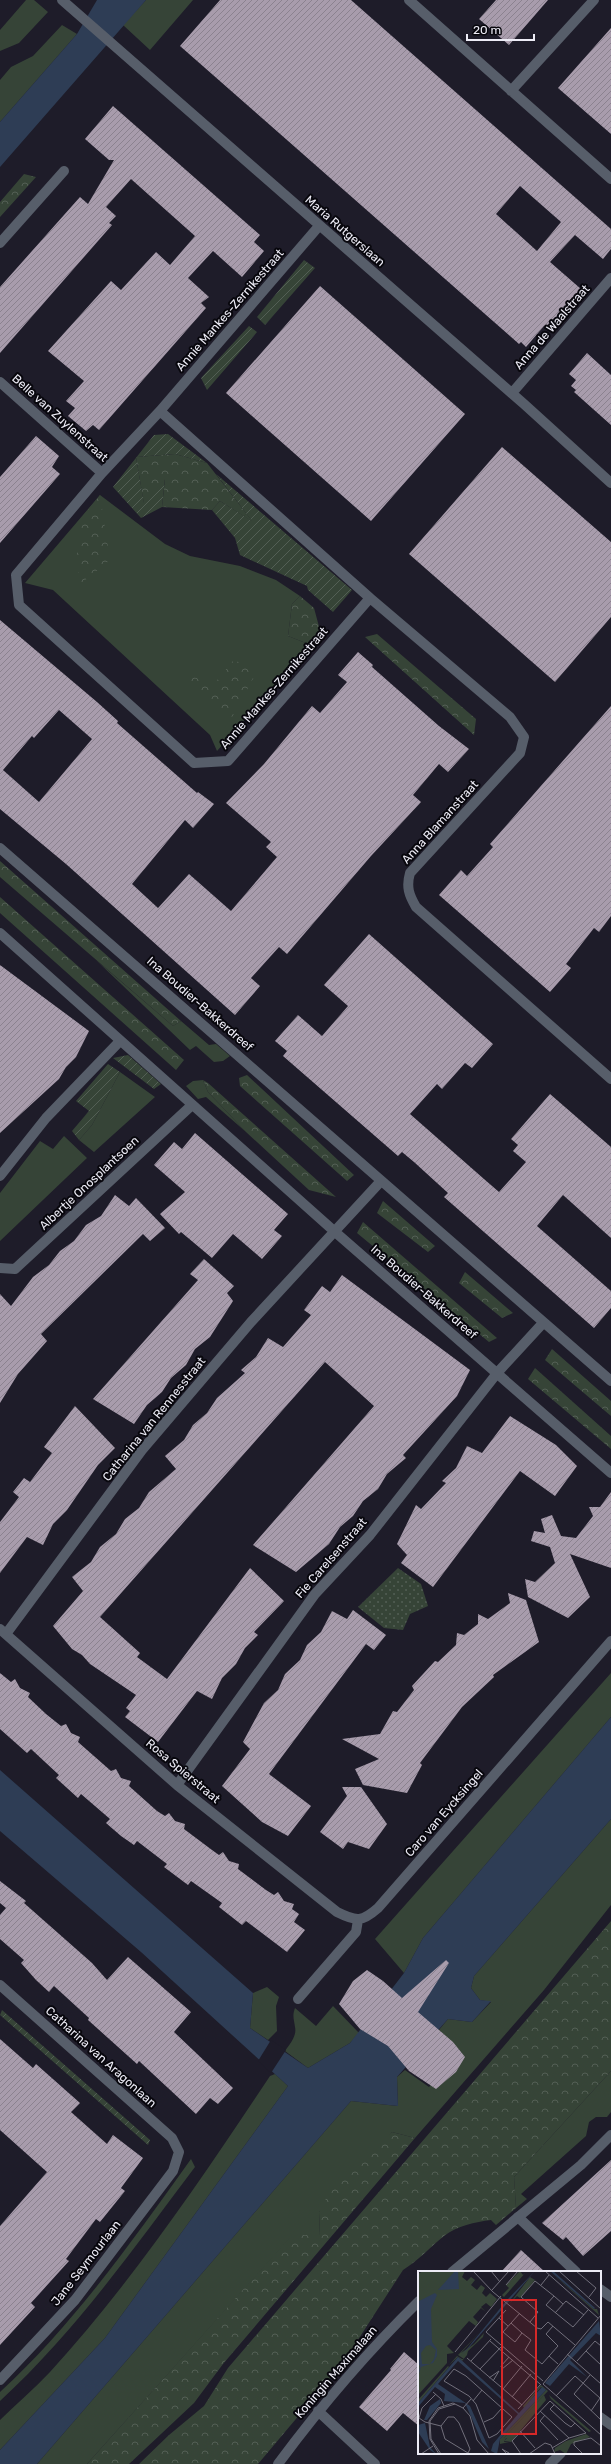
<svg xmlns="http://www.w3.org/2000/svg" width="611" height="2464" font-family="Rubik,sans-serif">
<defs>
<pattern id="forest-crowns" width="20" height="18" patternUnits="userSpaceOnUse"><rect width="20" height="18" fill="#364437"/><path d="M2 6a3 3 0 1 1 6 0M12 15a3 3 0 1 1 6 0" fill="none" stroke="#535f55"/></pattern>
<pattern id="park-dots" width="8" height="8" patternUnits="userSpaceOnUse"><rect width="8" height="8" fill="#364437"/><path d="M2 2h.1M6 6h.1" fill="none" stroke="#535f55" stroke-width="1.8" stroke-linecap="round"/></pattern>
<pattern id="garden-furrows" width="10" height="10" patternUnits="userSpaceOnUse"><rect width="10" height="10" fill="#364437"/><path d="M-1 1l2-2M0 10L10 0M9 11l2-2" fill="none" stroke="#535f55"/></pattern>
<pattern id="building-hatch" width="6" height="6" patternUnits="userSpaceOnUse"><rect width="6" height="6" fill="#a89cac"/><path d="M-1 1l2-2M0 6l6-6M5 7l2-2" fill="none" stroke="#8b828f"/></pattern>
</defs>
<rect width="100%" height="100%" fill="#1e1c29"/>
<!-- grass -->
<path fill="#364437" d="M26 0H34L48 12 19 43 0 51V30Z
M146 0H193L150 50 123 25Z
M62 25 77 34 0 122V80L11 67 33 56Z
M100 495 165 544 190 556 240 566 276 580 300 596 292 604 288 636 311 645 217 751 210 735 53 590 25 583Z
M96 960 173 1026 181 1021 209 1045 216 1044 230 1056 223 1061 214 1062 196 1046 190 1050Z
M120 1072 155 1097 94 1152 79 1140 92 1125Z
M203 1080 208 1092 246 1132 206 1097 198 1099 186 1086 193 1081Z
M64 1136 87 1158 0 1241V1193L40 1141 53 1149Z
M611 1673V1717L423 1938 404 1973 375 1939Z
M611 1819V1905L544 1990 415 2138 392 2132 319 2212 320 2235 292 2236 87 2464H37L351 2101 398 2106 397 2077 405 2070 429 2087 457 2056 434 2036 448 2019 472 2022 491 2002 480 2000 471 1988 474 1976Z
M267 1987 279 1997 276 2006 277 2031 268 2040 250 2028 253 1993Z
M333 2006 359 2033 350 2043 308 2068 285 2051C290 2044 297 2036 295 2027 294 2019 292 2016 295 2008L316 2026Z
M611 2071V2112L607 2117H596L589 2122 586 2136 521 2194 527 2199 516 2208 514 2177Z
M275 2074 288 2086 105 2338 0 2450V2420C16 2404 34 2389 50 2372 133 2281 202 2178 270 2076Z
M191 2159 195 2167C134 2248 75 2332 0 2401V2392C74 2324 133 2240 191 2159Z"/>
<!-- forest -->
<path fill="url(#forest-crowns)" d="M24 174 36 177 0 217V202Z
M175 454 207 463 253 522 220 501 212 510 162 507 165 479 144 504 136 457Z
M100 495 110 560 79 585 77 554 83 516Z
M300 596 314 608 321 634 311 645 288 636 292 604Z
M377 634 476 719 474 735 365 637Z
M233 661 260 666 231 719 179 672 214 684Z
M0 861 181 1021 173 1026 0 877Z
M0 897 184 1060 176 1070 0 913Z
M247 1075 354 1175 347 1181 240 1086 239 1078Z
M203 1080 208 1083 336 1197 309 1190 246 1132 208 1092Z
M383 1201 435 1246 428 1252 377 1213Z
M363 1222 497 1338 489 1342 357 1233Z
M465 1272 513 1313 502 1318 459 1283Z
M552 1349 611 1401V1416L545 1360Z
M535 1368 611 1436V1449L528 1379Z
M611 1921V2071L514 2177 516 2208 496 2225 491 2220C475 2222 457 2226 444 2236 430 2247 419 2260 403 2270L343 2363 258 2464H139L169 2435 204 2406 228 2368Z
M392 2132 415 2138 223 2364 194 2403 129 2464H87L292 2235H320L319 2212 337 2177Z"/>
<!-- park -->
<path fill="url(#park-dots)" d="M398 1568 421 1584 428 1606 410 1614 403 1630 384 1628 358 1607Z"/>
<!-- garden -->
<path fill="url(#garden-furrows)" d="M304 260 315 268 265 325 257 317Z
M249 326 257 332 207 390 201 378Z
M168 434 207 463 175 454 136 457 144 503 165 478 162 507 141 518 113 487 154 435Z
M216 474 352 590 333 612 308 590 307 586 240 555 235 538 212 510 220 501 252 521Z
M128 1055 161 1084 154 1089 113 1058Z
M108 1064 120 1072 92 1125 79 1140 72 1131 89 1111 76 1101Z
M2 2010 150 2140 148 2145 0 2015Z"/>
<!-- water -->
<path fill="#2e3d55" d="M97 0H146L0 167V122L77 34Z
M611 1717V1819L474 1976 471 1988 480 2000 491 2001 472 2022 448 2019 397 2077 398 2106 351 2101 37 2464H0V2450L105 2338 288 2086 141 1952 0 1831V1770L253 1993 250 2028 308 2068 350 2043 404 1973 423 1938Z"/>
<!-- pier -->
<path fill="#1e1c29" d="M271 2040 286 2050 271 2073 258 2061Z"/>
<!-- building -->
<path fill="url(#building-hatch)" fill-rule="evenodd" d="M220 0H351L611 229V249L603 259 575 235 550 262 581 289 546 329 544 326 526 347 521 342 519 344 180 46ZM520 186 561 222 537 251 496 214Z
M496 0H548L509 45 479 19Z
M611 28V134L558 88Z
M113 106 260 235 254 242 264 251 242 277 213 251 188 278 209 297 201 303 206 308 99 430 93 425 86 431 68 416 75 408 66 401 84 381 48 351 111 281 121 290 156 252 170 265 195 236 131 179 106 207 116 216 109 223 112 225 0 353V287L80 197 88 204 114 160H109L85 139Z
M320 286 465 414 371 521 226 393Z
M587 353 611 375V425L574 392 576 390 571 386 576 380 569 374Z
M36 436 59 456 52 467 60 474 0 543V477Z
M502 447 611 542V617L555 682 409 554Z
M0 620 97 702 118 721 117 723 197 793 198 792 214 804 193 828 185 820 132 884 158 908 189 874 231 911 277 857 266 847 271 842 226 803 264 764 312 706 320 713 347 682 338 675 358 652 373 665 372 667 439 726 469 749 448 772 439 764 413 795 421 802 371 856 287 954 279 947 251 978 260 986 235 1015 66 864 0 809ZM59 710 92 739 39 802 3 770 32 736 34 738Z
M611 706V916L599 932 594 928 566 964 571 968 550 992 439 895 461 870 467 876 493 847 490 844Z
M369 934 493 1044 472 1068 465 1063 442 1089 437 1084 410 1114 484 1179 499 1192 526 1162 513 1151 518 1145 511 1139 550 1094 611 1147V1238L563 1195 537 1226 611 1291V1308L594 1328 444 1197 448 1193 414 1162 402 1152 398 1156 283 1056 287 1051 275 1041 298 1015 322 1036 348 1006 324 985Z
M0 965 89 1031 76 1057 66 1067 59 1079 0 1133Z
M195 1133 288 1214 274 1230 282 1236 262 1259 233 1234 212 1258 181 1232 179 1234 160 1214 185 1192 154 1165 174 1142 182 1149Z
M115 1195 129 1206 136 1198 165 1228 150 1241 143 1234 41 1334 47 1341 18 1374 0 1403V1294L11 1306 33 1277 49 1265 60 1251 74 1241 86 1225 101 1216Z
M204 1259 234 1286 227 1293 233 1301 210 1337 195 1349 186 1365 171 1378 162 1392 147 1405 134 1424 93 1399 198 1280 190 1274Z
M342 1275 470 1370 457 1396 403 1455 406 1458 387 1474 378 1489 363 1501 353 1516 340 1527 329 1544 296 1572 253 1545 374 1406 325 1362 100 1617 140 1653 137 1657 167 1679 250 1568 284 1601 254 1632 258 1635 245 1648 236 1664 222 1678 212 1699 197 1691 158 1742 125 1717 130 1711 126 1708 136 1695 90 1664 82 1655 72 1649 53 1626 83 1591 72 1577 91 1562 100 1547 116 1534 125 1519 139 1508 149 1492 176 1469 165 1456 184 1440 193 1425 207 1413 217 1398 245 1373 241 1370 256 1357 268 1338 283 1347 311 1315 304 1310 322 1286 330 1292Z
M75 1406 115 1448 98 1465 67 1510 53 1524 43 1545 27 1537 0 1573V1522L19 1497 13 1492 24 1478 30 1482 52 1453 44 1447Z
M510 1416 556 1445 577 1466 555 1496 520 1471 433 1587 401 1563 407 1555 397 1544 416 1505 421 1509 446 1483 442 1481 456 1468 467 1446 482 1453Z
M611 1492V1568L570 1554 590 1597 568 1618 528 1597 525 1579 535 1582 555 1563 550 1547 531 1541 534 1531 545 1533 541 1519 552 1515 561 1536 576 1538 593 1516 589 1507H600Z
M508 1593 526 1600 539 1642 493 1675 494 1677 462 1707 420 1763 422 1765 407 1793 363 1785 355 1769 379 1759 342 1739 380 1734 393 1711 397 1712 414 1690 412 1686 435 1661 438 1662 456 1645 457 1633 464 1635 478 1624V1614L488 1619 510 1603Z
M353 1610 386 1635 374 1650 366 1644 269 1774 311 1806 288 1836 262 1822 222 1786 250 1749 243 1742 264 1703 278 1690 285 1674 300 1660 307 1645 321 1632 332 1611 347 1619Z
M0 1673 11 1682 15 1679 20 1688 30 1693 28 1697 46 1714 61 1726 66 1724 71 1733 80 1737 78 1742 111 1771 116 1769 121 1778 131 1781 129 1786 157 1811 165 1816 169 1813 175 1821 185 1824 184 1829 212 1850 219 1855 223 1852 229 1861 239 1864 238 1869 266 1890 274 1895 278 1892 284 1901 294 1904 292 1909 299 1914 294 1922 305 1930 287 1952 246 1921 242 1925 219 1907 222 1903 191 1881 188 1885 164 1867 167 1864 137 1841 134 1845 121 1836 106 1823 110 1819 81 1794 78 1798 56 1778 59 1775 31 1749 27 1753 0 1729Z
M342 1787H361L387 1824 369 1849 348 1842 343 1849 320 1832 347 1796Z
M0 1881 26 1901 24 1903 92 1963 107 1980 128 1957 191 2012 174 2032 233 2088 218 2104 210 2098 196 2114 139 2061 137 2064 88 2020 89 2018 54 1986 49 1992 36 1980 21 1963 24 1960 0 1939V1915L6 1908 0 1903Z
M446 1960 449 1963 418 2012 453 2042 465 2057 456 2072 436 2089 409 2071 388 2046 360 2029 339 2004 353 1981 367 1970 383 1981 402 1998Z
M0 2039 33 2068 36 2064 80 2103 71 2112 107 2144 113 2135 143 2158 121 2188 125 2191 100 2222 96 2219 66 2259 69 2261 31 2303 35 2307 0 2345V2226L47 2172 0 2130Z
M611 2160V2231L583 2256 566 2237 563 2240 542 2223Z
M521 2250 545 2272H501Z
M404 2352 419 2365V2426L403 2413 387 2431 359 2407 391 2370 390 2369Z"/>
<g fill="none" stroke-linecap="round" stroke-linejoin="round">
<!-- pedestrian -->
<path stroke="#575e6a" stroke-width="10" d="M518 2217 576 2272
M600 2289 611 2297"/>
<!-- minor -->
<path stroke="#575e6a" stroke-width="10" d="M62 0 524 404 611 483
M409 0 611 179
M511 91 594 0
M0 243 64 171
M0 382 102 473
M512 393 611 278
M160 411 370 598 228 761 194 763 19 605 16 575 102 473 160 411 319 226
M370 598 510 717 524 737 520 753 410 873C406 887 409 895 416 907L611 1079
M0 848 611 1381
M0 933 334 1231 611 1473
M0 1176 46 1118 120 1041
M0 1268 15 1269 192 1105
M0 1629 177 1785 337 1912C357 1922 362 1922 378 1908L611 1641
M6 1634 142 1450 251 1322 381 1181
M177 1785 315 1594 370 1535 498 1372 543 1323
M0 1985 172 2138 179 2152 173 2171 75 2300 0 2380
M298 1999 356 1932 358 1920
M452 2272 581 2165 611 2135
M318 2411 375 2464
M600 2417 611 2425
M278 2464C321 2406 367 2352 419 2301
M550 2464 561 2453"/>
</g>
<g text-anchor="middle" stroke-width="4" stroke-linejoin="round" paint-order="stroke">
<!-- street labels -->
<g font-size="12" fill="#edecf6" stroke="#08070d">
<text transform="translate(345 231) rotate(41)" y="4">Maria Rutgerslaan</text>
<text transform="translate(230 310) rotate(-49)" y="4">Annie Mankes-Zernikestraat</text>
<text transform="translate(552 327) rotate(-49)" y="4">Anna de Waalstraat</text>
<text transform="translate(60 418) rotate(42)" y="4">Belle van Zuylenstraat</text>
<text transform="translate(274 688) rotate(-49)" y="4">Annie Mankes-Zernikestraat</text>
<text transform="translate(440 822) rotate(-48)" y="4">Anna Blamanstraat</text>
<text transform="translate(200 1004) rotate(41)" y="4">Ina Boudier-Bakkerdreef</text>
<text transform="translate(89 1183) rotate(-43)" y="4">Albertje Onosplantsoen</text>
<text transform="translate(424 1292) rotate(41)" y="4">Ina Boudier-Bakkerdreef</text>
<text transform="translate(154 1419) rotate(-51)" y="4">Catharina van Rennesstraat</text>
<text transform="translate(331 1558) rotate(-49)" y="4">Fie Carelsenstraat</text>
<text transform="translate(183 1771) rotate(40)" y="4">Rosa Spierstraat</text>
<text transform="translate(444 1813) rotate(-49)" y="4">Caro van Eycksingel</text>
<text transform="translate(101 2057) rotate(42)" y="4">Catharina van Aragonlaan</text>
<text transform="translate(86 2263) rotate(-52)" y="4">Jane Seymourlaan</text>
<text transform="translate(336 2372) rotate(-49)" y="4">Koningin Maximalaan</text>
</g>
</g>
<!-- overview -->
<g transform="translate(418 2271)">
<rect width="183" height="183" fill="#1e1c29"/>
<path d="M102 0 105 4 108 1 86 26 84 24 91 17 88 14ZM131 0 176 38H179L181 44ZM112 6 117 9 102 27 99 25 92 32ZM63 60 43 82 56 73 66 62 65 66 50 80 49 84 44 90 40 86 31 94 39 85 44 88H46L40 84ZM30 95 31 96 0 132V129ZM123 114 130 120 86 167H88L86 171H91L82 173V168L128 119 123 116 106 137 105 135ZM168 163 172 166 153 173 148 183 142 179 136 181 137 177 148 170Z" fill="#364437"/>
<path d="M126 124 128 129 93 171 86 170 89 167 84 169ZM131 124 173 160 171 161 133 128Z" fill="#364437"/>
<path d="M5 0H47L44 6 49 10 53 6 57 9 53 14 59 19 63 14 67 17 64 22 68 26 72 22 79 28 73 36 68 32 63 36 68 41 63 37 55 46 60 51 58 55 51 50 29 75 36 82 29 83V92L0 124V3Z" fill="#364437"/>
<path d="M37 0H40L41 18 20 19ZM117 0 55 72 43 85 89 29ZM132 0H135L177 37 176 38ZM17 22 19 24 13 38 14 71 19 78V85L15 92 3 96 0 106 2 95 0 93V35L1 30ZM12 74 18 79 16 88 12 93H4L3 82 8 75ZM181 50 183 65 178 62 152 89 169 106 151 93 132 115 127 112ZM40 86 101 142 124 116 128 119 82 168 79 183 73 180 75 173 100 143 40 90 20 113 52 135 71 178 64 171 47 132 26 130 27 123 17 116 0 136V132ZM22 128 23 132 9 149H6L12 135ZM7 152 12 176 18 183 12 179 0 161V154Z" fill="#2e3d55" fill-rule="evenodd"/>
<path fill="none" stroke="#716f7b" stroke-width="1" d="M55 0 75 21 119 57 123 58 130 51 157 74M73 0 82 11M127 0 180 47M141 0 183 38M158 0 178 17 171 26M88 14 100 0M123 14 131 4M74 19 91 0M145 33 136 25 128 34 155 56 170 39M88 39 68 61 125 110M137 42 148 30 166 44M81 47 90 55M112 51 120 41 103 26 117 10 136 25M93 52 104 62 97 71 85 61 102 42M104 62 113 69 107 79 124 93 140 75 128 63 135 55M72 70 122 113M183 75 177 70 168 80 183 94M37 81 83 25M149 83 183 113M131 85 140 93M91 86 83 95 84 98 95 89M49 87 104 134M53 90 73 68M159 90 168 80M36 98 48 105 94 146 79 163 71 167 58 133 51 125 26 110ZM62 98 83 76M172 104 156 123 183 149M71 107 81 100 75 110M125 113 183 44M125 113 183 164M85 118 104 95M15 121 23 128 26 135M138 125 157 105 182 127 173 140M94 126 113 103M55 130 64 119M37 133 45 137 52 145 59 169 71 183M136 134 132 138 147 152 153 156 157 152M45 137 53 128M100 138 123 113M122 140 151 167M127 144 122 150 140 169M30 146H36L41 152 52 178 50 182 27 168 23 155ZM1 147 4 137 18 123M1 147 7 151 23 155M66 151 75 147 84 137M102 160 117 177M3 183 15 175M21 183 12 168 11 150 20 137 35 132 37 133 21 138 12 150 13 168 23 183M89 183 84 178 91 182M103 183 94 170 132 130 168 162 151 167 134 177M111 183 127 172 133 174 137 183M165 183 156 174V171L173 167 183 175"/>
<path fill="#d62828" fill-opacity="0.15" stroke="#d62828" stroke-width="2" d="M84 29H118V163H84Z"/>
<rect width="183" height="183" fill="none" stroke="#edecf6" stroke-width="2"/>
</g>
<!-- scale -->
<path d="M467 34v6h67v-6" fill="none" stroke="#edecf6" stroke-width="2"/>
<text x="473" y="34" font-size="12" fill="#edecf6" stroke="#08070d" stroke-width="3" paint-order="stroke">20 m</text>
</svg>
